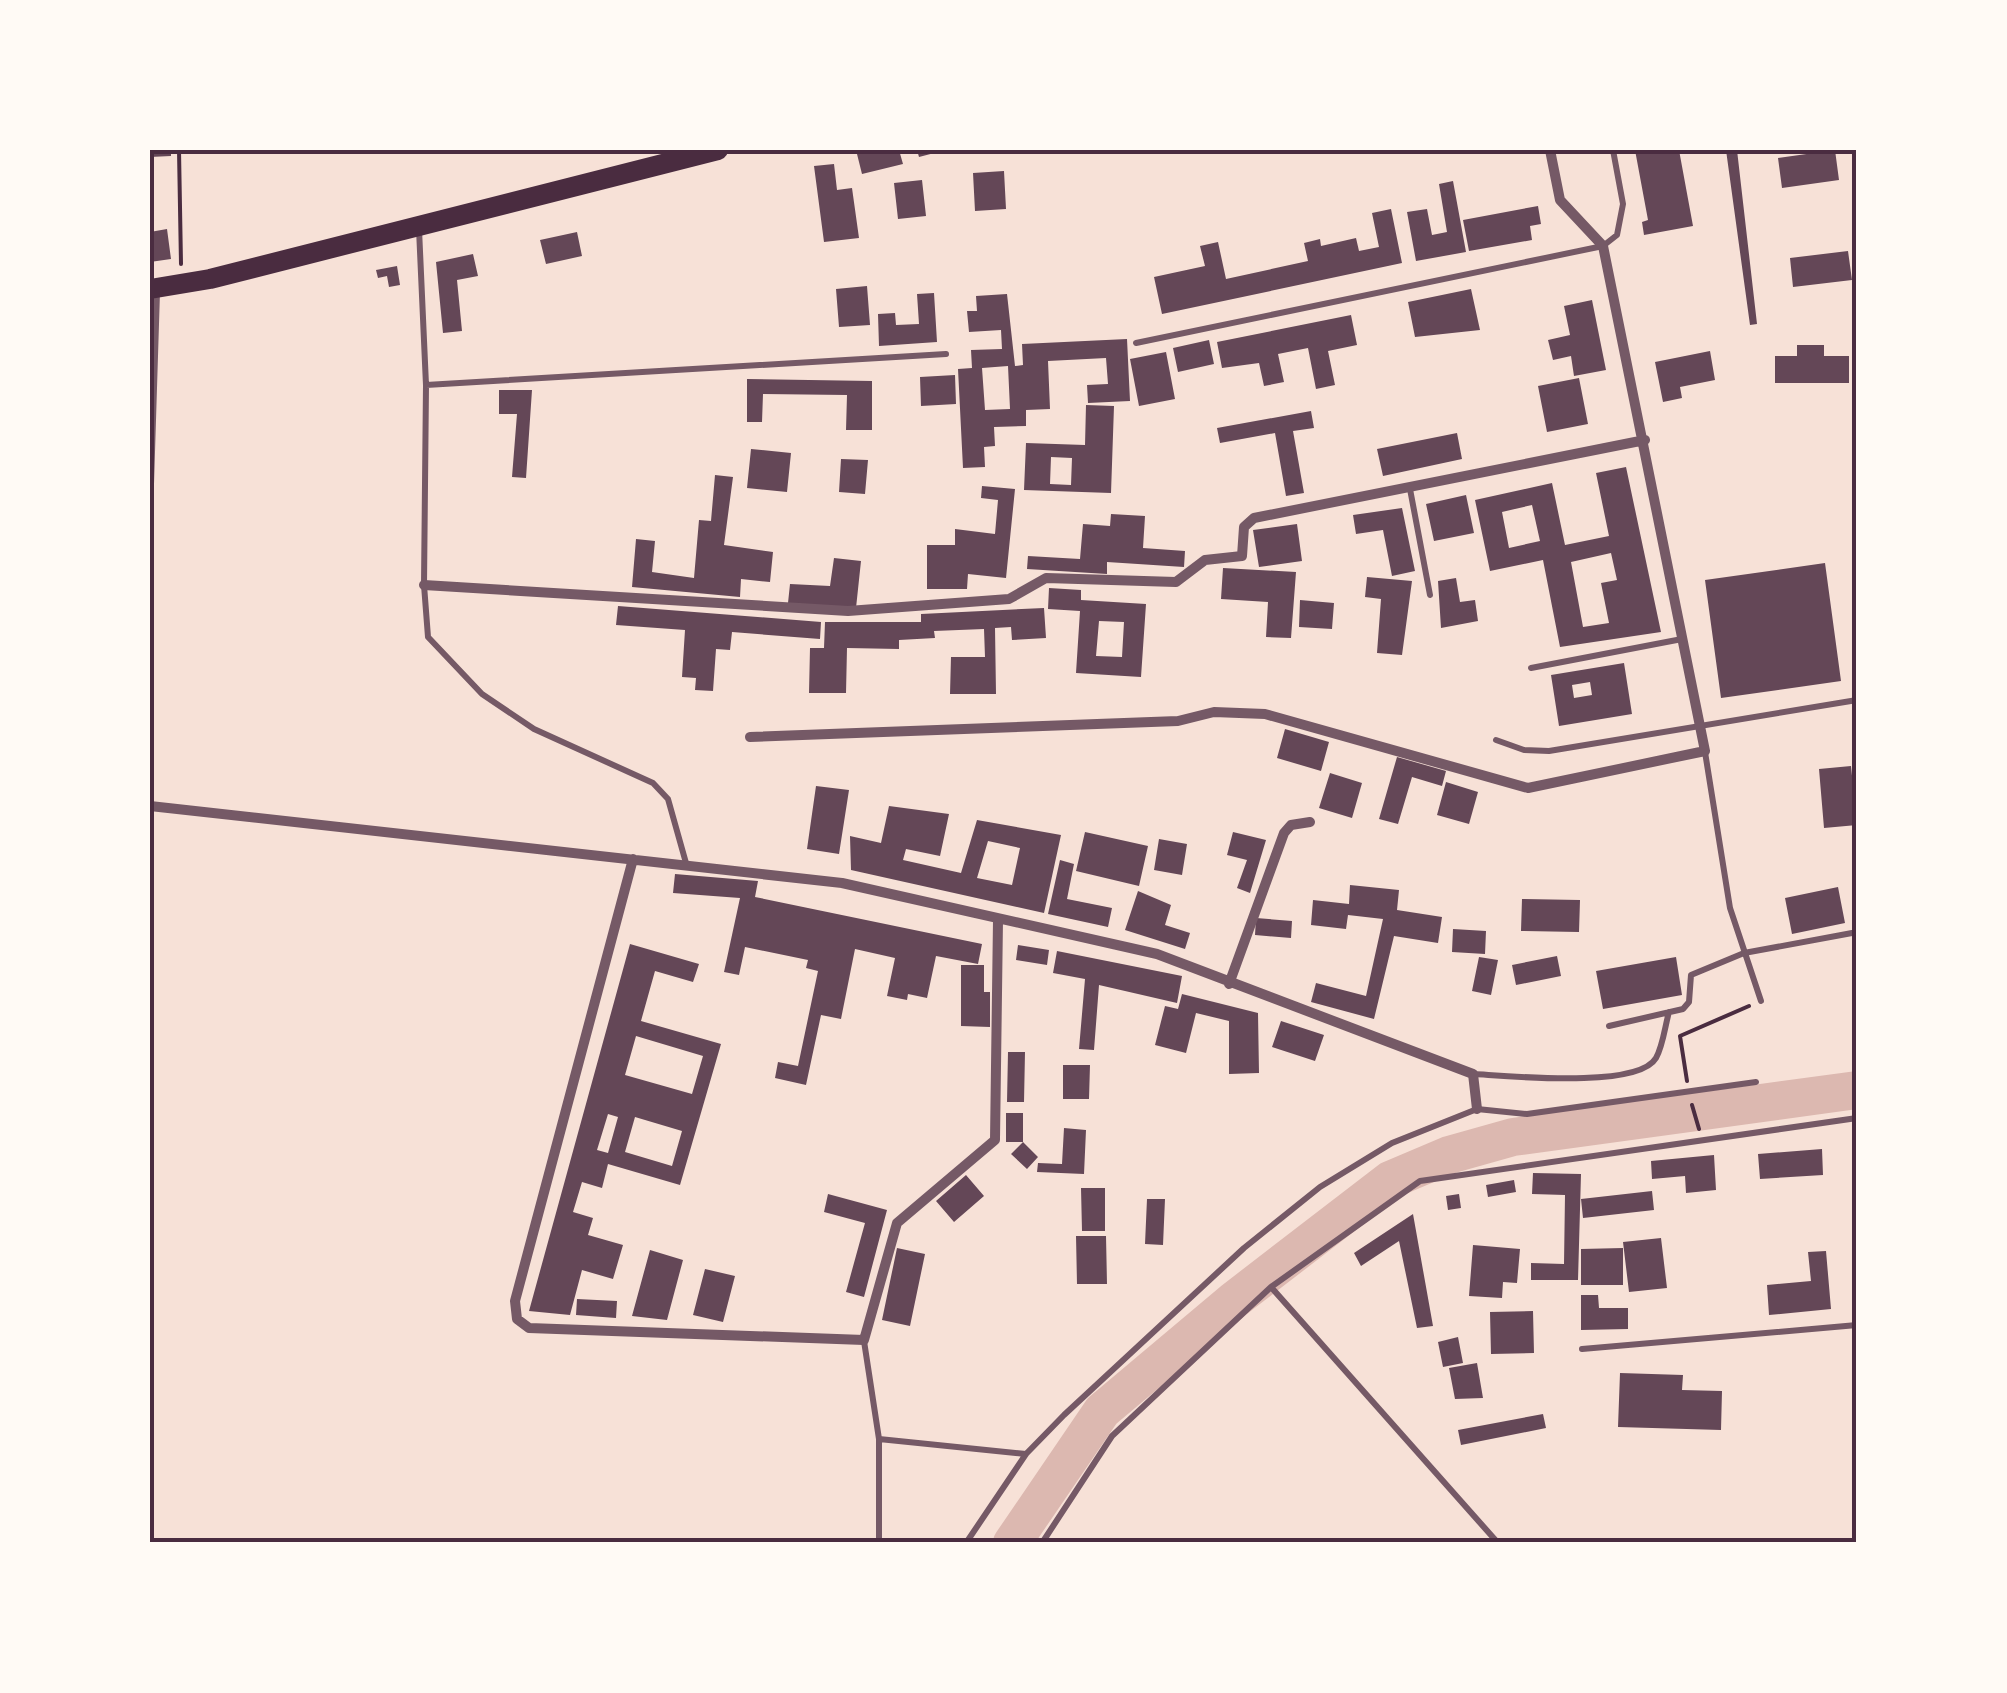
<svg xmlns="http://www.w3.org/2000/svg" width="2007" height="1693" font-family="'Source Sans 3',sans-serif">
<rect width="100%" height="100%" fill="#f7e1d7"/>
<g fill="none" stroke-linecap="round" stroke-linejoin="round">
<!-- river -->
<path stroke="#dcb8b0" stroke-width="38" d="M1012 1543 1102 1411 1234 1300 1390 1180 1449 1155 1513 1137 1857 1090"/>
</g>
<!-- building -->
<path fill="#644757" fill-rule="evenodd" d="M150 150H171V156L150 157Z
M872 150H899L903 164 862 174 857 154Z
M917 150H942V151L919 157Z
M1635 150H1679L1693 226 1644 235 1642 222 1648 220Z
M1726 150H1737L1757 324 1750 325Z
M1835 150 1839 180 1782 188 1778 158Z
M834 164 837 190 852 188 859 238 824 242 814 166Z
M1004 171 1006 209 975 211 973 173Z
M922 180 926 216 898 219 894 183Z
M1453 181 1466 252 1416 261 1407 212 1427 209 1432 235 1447 232 1439 184Z
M1538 206 1541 224 1530 226 1532 240 1469 251 1463 220Z
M1391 209 1402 263 1162 314 1154 277 1205 266 1200 246 1218 242 1226 279 1308 261 1304 243 1320 239 1321 246 1356 238 1359 251 1379 247 1372 213Z
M167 229 171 259 150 262V232Z
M577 232 582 256 546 264 540 240Z
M1848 251 1852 280 1793 287 1790 258Z
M473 254 478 276 457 280 462 331 443 333 436 262Z
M397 266 400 285 389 287 387 276 378 278 376 270Z
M867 286 870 325 839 327 836 289Z
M1471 289 1480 330 1415 337 1408 302Z
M934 293 937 342 879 346 878 314 895 313 896 325 919 324 917 294Z
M1007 294 1015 366 1023 365 1022 344 1127 339 1130 401 1088 403 1087 385 1108 384 1106 358 1048 361 1050 409 1026 410V426L994 427 995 446 984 447 985 467 963 468 958 369 972 368 971 350 1002 349 1001 330 969 332 967 311H977L976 296ZM1008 366 1010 409 985 410 982 368Z
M1592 300 1606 370 1574 376 1571 356 1553 360 1548 340 1570 335 1564 306Z
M1351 315 1357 345 1328 351 1335 385 1316 389 1308 348 1278 354 1284 382 1264 386 1259 363 1222 368 1217 342Z
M1209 340 1214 364 1178 372 1173 348Z
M1797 345H1824V356H1849V383H1775V356H1797Z
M1710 351 1715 380 1680 387 1682 398 1663 402 1655 362Z
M1166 352 1175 399 1139 406 1130 359Z
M955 375 956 404 921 406 920 377Z
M1579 378 1588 424 1547 432 1538 386Z
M747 379 872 381V430H846L847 395 763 394 762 422H747Z
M499 390H532L526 478 512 477 517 414H499Z
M1086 405 1114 406 1111 493 1024 490 1026 443 1085 445ZM1051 457 1072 458 1071 485 1050 484Z
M1311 411 1314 428 1293 431 1304 493 1286 496 1275 433 1220 443 1217 428Z
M1457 433 1462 459 1383 476 1377 449Z
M751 449 791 453 787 492 747 488Z
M841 459 868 460 865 494 839 492Z
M1626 467 1661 632 1560 647 1543 560 1490 571 1475 500 1552 483 1565 545 1609 536 1596 473ZM1532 505 1540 541 1509 548 1502 512ZM1611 553 1617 580 1601 583 1609 623 1583 627 1571 562Z
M715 475 733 477 724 545 773 552 770 582 741 579 740 597 632 587 636 539 655 541 652 572 694 578 699 520 711 521Z
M982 486 1015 489 1006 578 968 574 967 589H927V545H955V529L995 534 998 500 981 498Z
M1466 495 1474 533 1434 541 1426 504Z
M1402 508 1415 571 1392 576 1383 530 1356 534 1353 515Z
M1111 514 1145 516 1143 548 1185 551 1184 567 1107 562V574L1027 569 1028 556 1080 559 1083 524 1110 526Z
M1297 524 1302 561 1259 567 1253 530Z
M834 558 861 561 856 608 788 603 790 584 830 586Z
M1825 563 1841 681 1721 698 1705 580Z
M1223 568 1296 572 1291 638 1266 637 1268 602 1221 599Z
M1367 577 1412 581 1402 655 1377 653 1381 599 1365 597Z
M1456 578 1460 602 1475 600 1478 621 1441 628 1438 581Z
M1049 588 1081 590V600L1146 604 1141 677 1076 673 1080 611 1048 609ZM1099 621 1124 622 1122 657 1096 656Z
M1300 600 1334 603 1332 629 1299 627Z
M618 606 821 622 820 639 732 632 730 650 716 649 713 691 695 690 696 678 682 677 685 630 616 625Z
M1044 608 1046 638 1012 640 1011 627 995 628 996 694H950L951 657H985L984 629 934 631 935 638 899 640V649L847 648 846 693H809L810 648H824L825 622H921V614Z
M1624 663 1632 714 1559 726 1551 675ZM1590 682 1592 695 1574 698 1572 685Z
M1285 729 1329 742 1321 771 1277 758Z
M1397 757 1446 771 1442 786 1412 777 1398 824 1379 819Z
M1851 766 1857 825 1824 828 1819 769Z
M1330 773 1362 783 1352 818 1319 808Z
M1446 782 1478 792 1469 824 1437 815Z
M816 786 849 790 839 854 807 849Z
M889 806 949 814 940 856 906 849 903 860 961 873 977 820 1061 835 1044 913 851 870 850 836 881 843ZM988 841 1020 848 1012 885 977 878Z
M1085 832 1148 846 1139 886 1076 871Z
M1233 832 1266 840 1250 893 1237 888 1247 860 1227 855Z
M1159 839 1187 844 1182 875 1154 870Z
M1060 860 1074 864 1067 899 1112 908 1108 927 1048 914Z
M675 874 758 881 755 897 982 944 978 964 936 956 927 998 908 994 907 1000 887 996 895 958 855 949 841 1019 821 1015 806 1085 775 1078 778 1062 798 1066 818 971 806 968 808 960 745 947 739 975 724 972 740 898 673 893Z
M1350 885 1399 890 1397 910 1442 917 1438 943 1394 936 1374 1019 1311 1002 1316 983 1366 996 1383 919 1348 915 1346 929 1311 925 1313 900 1349 904Z
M1838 887 1845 923 1792 934 1785 898Z
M1138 891 1171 905 1165 925 1190 933 1185 949 1125 930Z
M1522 899 1580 900 1579 932 1521 931Z
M1256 918 1292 921 1291 938 1255 935Z
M1453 929 1486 931 1485 954 1452 952Z
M630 944 699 964 693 982 655 971 641 1021 721 1044 680 1185 608 1164 602 1188 582 1182 573 1212 593 1218 588 1235 623 1245 613 1279 582 1270 570 1315 529 1311ZM636 1036 703 1056 692 1094 625 1075ZM608 1114 618 1117 608 1153 597 1150ZM635 1117 682 1131 672 1166 625 1152Z
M1018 945 1049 950 1047 965 1016 960Z
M1057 951 1182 976 1177 1003 1099 985 1094 1050 1079 1049 1085 979 1053 973Z
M1557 956 1561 976 1516 985 1512 965Z
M1479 957 1498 960 1491 995 1472 991Z
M1676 957 1682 995 1603 1009 1596 971Z
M961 965H984V992H990V1027L961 1026Z
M1182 994 1258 1013 1259 1073 1229 1074V1021L1196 1013 1186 1053 1155 1045 1165 1006 1178 1009Z
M1281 1021 1324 1035 1315 1061 1272 1047Z
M1008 1052H1025L1024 1102H1007Z
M1063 1065H1090L1089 1099H1063Z
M1006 1113H1023V1142H1006Z
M1064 1128 1086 1130 1084 1174 1037 1172 1038 1163 1062 1164Z
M1023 1142 1038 1157 1027 1169 1011 1154Z
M1822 1149 1823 1175 1760 1179 1758 1154Z
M1714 1155 1716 1190 1686 1193 1685 1176 1652 1179 1651 1161Z
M1533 1173 1581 1174 1578 1280H1531V1263L1564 1264 1565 1195 1532 1194Z
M966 1175 984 1196 954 1222 936 1201Z
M1514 1180 1516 1192 1488 1197 1486 1185Z
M1081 1188H1105V1231H1082Z
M1652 1191 1654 1210 1583 1218 1581 1199Z
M828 1194 887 1210 864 1297 846 1292 865 1223 824 1212Z
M1459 1194 1461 1208 1448 1210 1446 1196Z
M1147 1199H1165L1163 1245 1145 1244Z
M1413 1214 1433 1326 1417 1328 1399 1241 1361 1266 1354 1253Z
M1076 1236H1106L1107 1284H1077Z
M1661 1238 1667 1288 1629 1292 1623 1242Z
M1473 1245 1520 1249 1517 1283 1503 1282 1502 1298 1469 1296Z
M897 1248 925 1254 910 1326 882 1320Z
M1623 1248V1285H1581V1249Z
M650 1250 683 1260 667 1320 632 1316Z
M1826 1251 1831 1309 1769 1315 1767 1285 1811 1281 1808 1252Z
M705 1269 735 1276 723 1322 693 1315Z
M1581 1295H1598L1599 1308H1628V1329L1581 1330Z
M577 1299 617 1301 616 1318 576 1315Z
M1533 1311 1534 1353 1491 1354 1490 1312Z
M1458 1337 1463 1363 1443 1367 1438 1342Z
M1477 1363 1483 1398 1455 1399 1449 1368Z
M1620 1373 1683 1375 1682 1390 1722 1391 1721 1430 1618 1427Z
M1543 1414 1546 1428 1461 1445 1458 1430Z"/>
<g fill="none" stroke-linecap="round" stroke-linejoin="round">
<!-- path -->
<path stroke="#4a2c40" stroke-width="4" d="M179 150 181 264
M1687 1081 1680 1036 1749 1006
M1692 1105 1699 1129"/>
<!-- service -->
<path stroke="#755966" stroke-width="6" d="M419 229 426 385 424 585 428 637 482 694 534 729 653 783 668 799 686 863
M1136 343 1603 246 1617 235 1623 204 1613 150
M426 385 946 354
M1410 489 1430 595
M150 516 157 292
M1531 668 1682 639
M1496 740 1524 750 1549 751 1857 700
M1705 752 1730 908 1761 1001
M1609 1026 1683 1009 1689 1002 1691 975 1744 953 1852 933
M1474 1074C1509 1076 1638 1089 1656 1058 1663 1046 1665 1026 1669 1012
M1271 1287 1498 1543
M864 1341 879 1439V1543
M1582 1349 1857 1325
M879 1439 1026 1454
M966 1543 1026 1454 1064 1415 1244 1248 1320 1187 1392 1143 1477 1109 1527 1114 1756 1082
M1042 1543 1112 1436 1271 1287 1420 1181 1857 1118"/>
<!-- minor -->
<path stroke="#755966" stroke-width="10" d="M424 585 848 611 1009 599 1046 578 1176 582 1205 560 1242 556 1244 527 1254 518 1645 440
M750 737 1178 721 1214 712 1265 714 1528 788 1705 751 1603 246 1560 200 1550 150
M150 806 842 883 1157 954 1473 1074 1477 1109
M633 859 515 1301 517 1319 529 1328 864 1340 897 1223 995 1140 998 920
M1229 984 1284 833 1291 825 1310 822"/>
<!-- secondary -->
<path stroke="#4a2c40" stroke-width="20" d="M150 289 210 279 718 150"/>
</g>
<!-- border -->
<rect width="2007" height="1693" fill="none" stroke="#fffaf5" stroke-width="305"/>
<rect x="152" y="152" width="1702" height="1388" fill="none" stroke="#4a2c40" stroke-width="4"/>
</svg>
